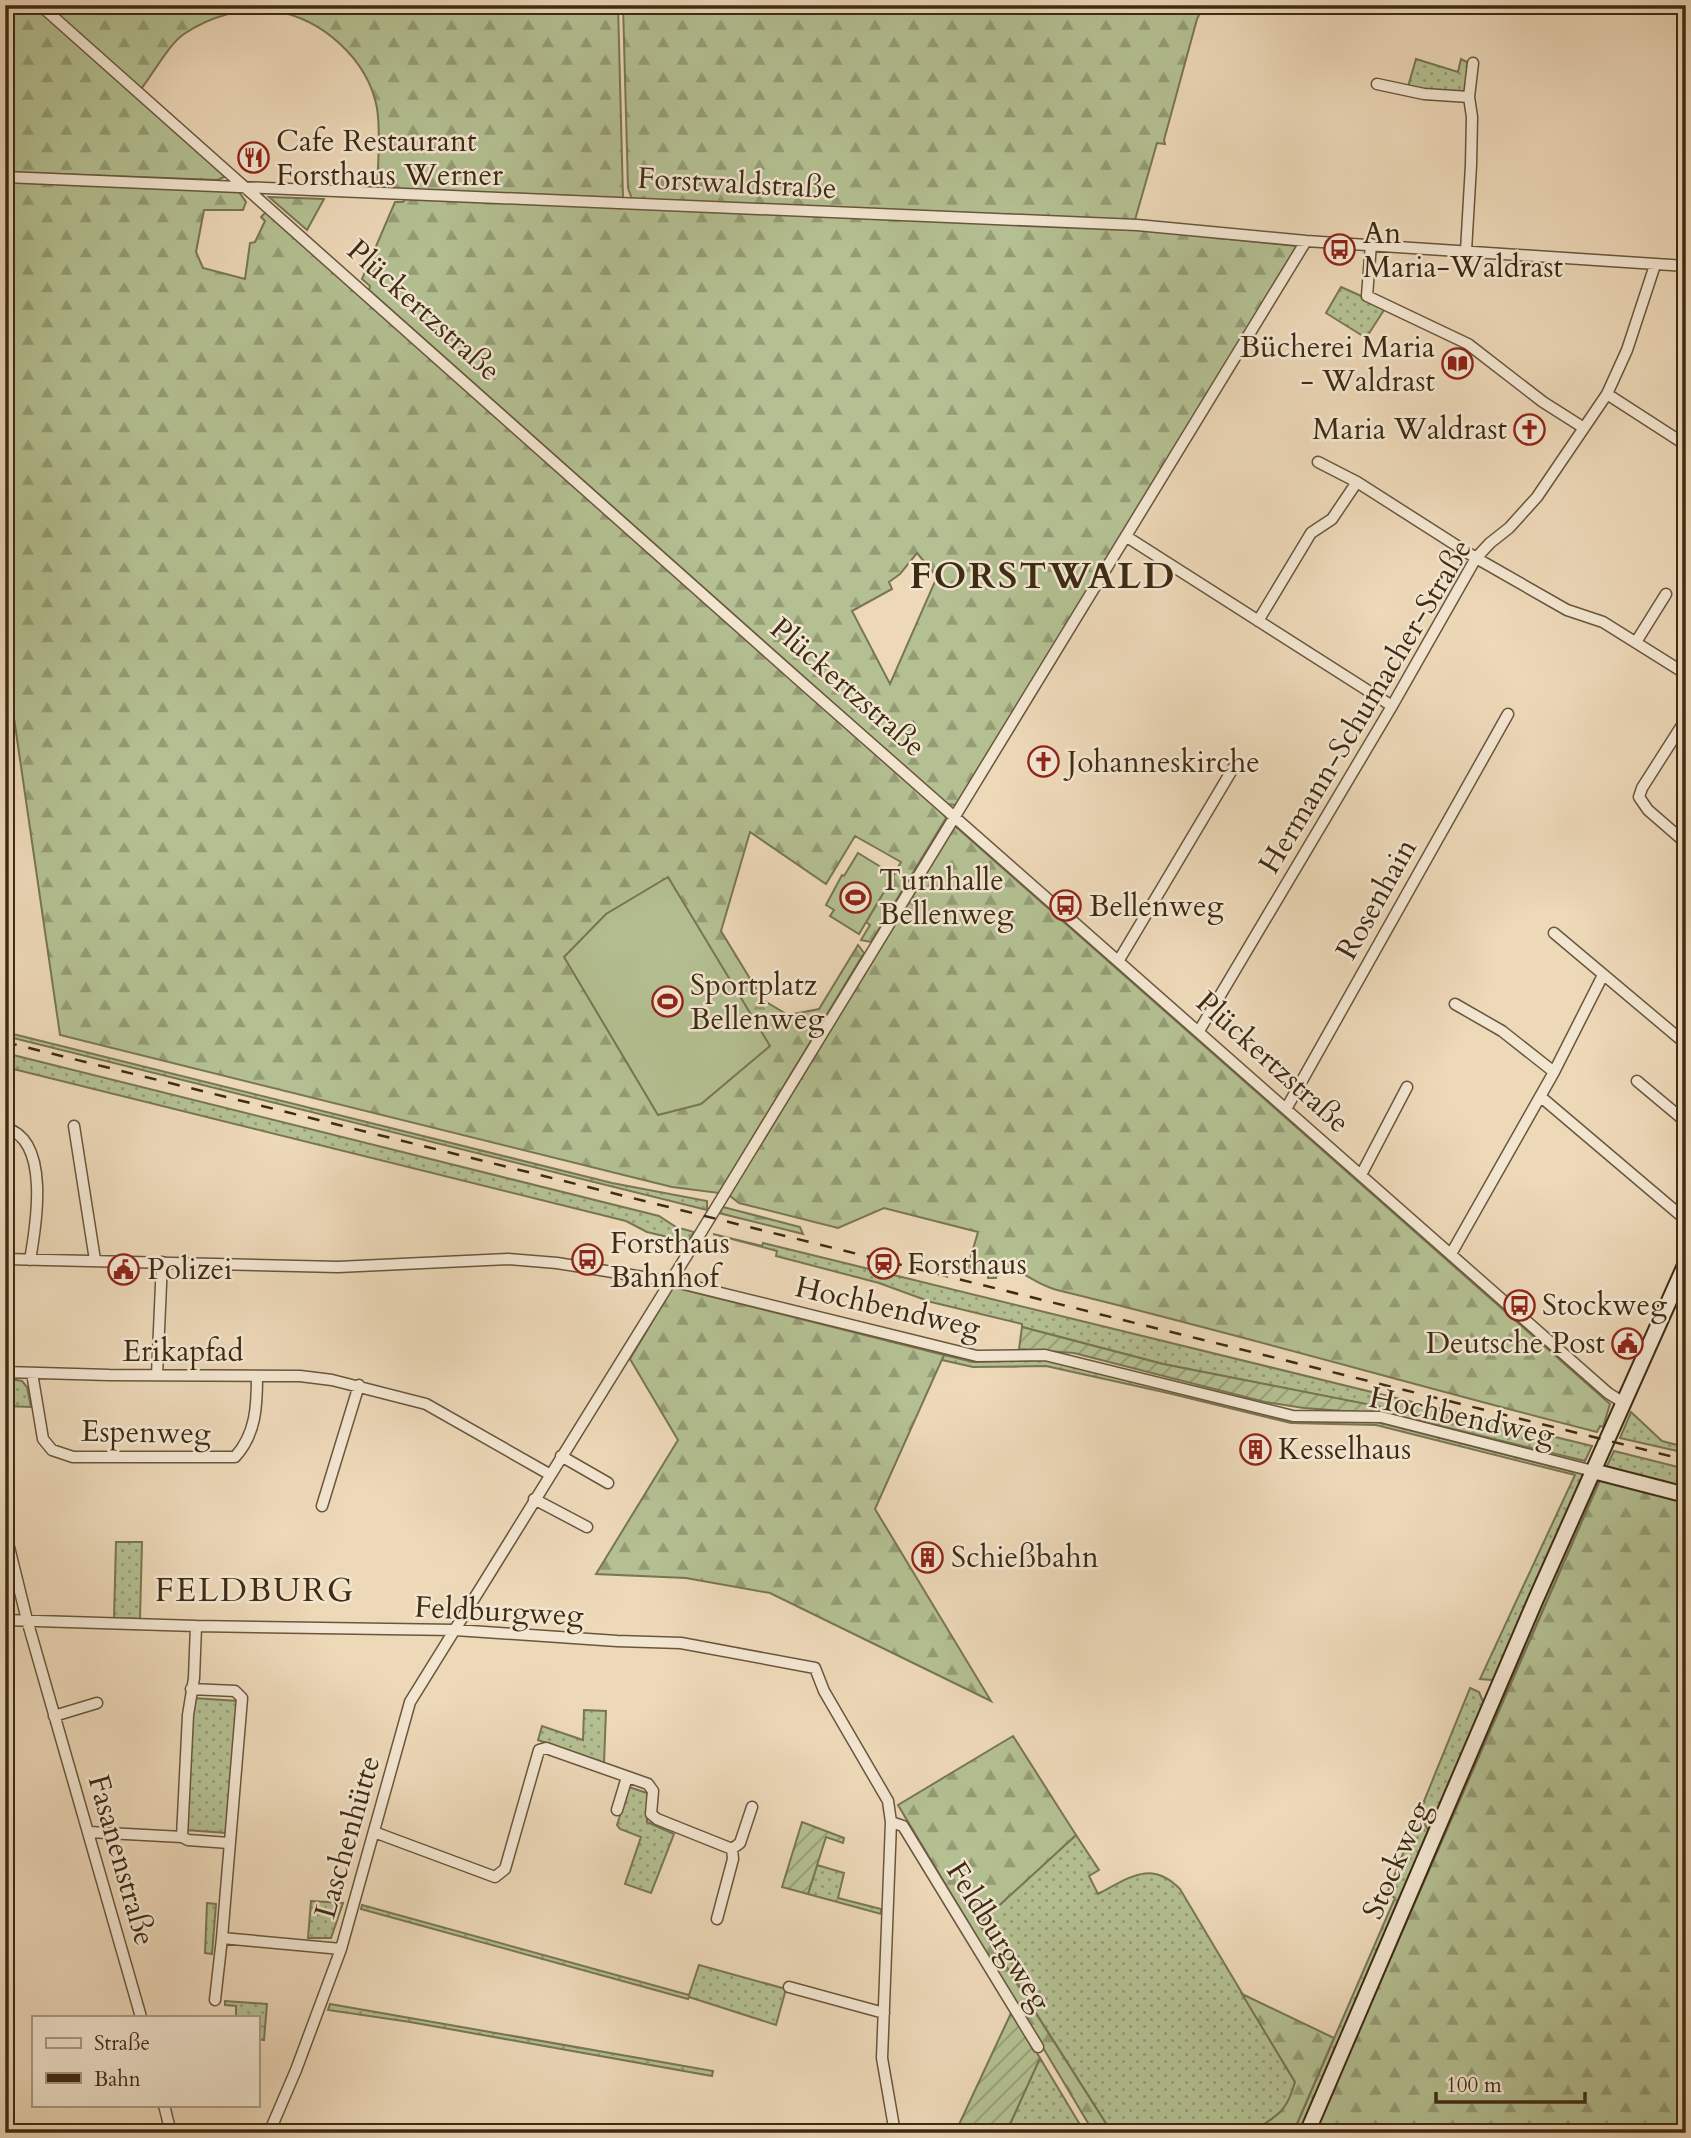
<svg xmlns="http://www.w3.org/2000/svg" width="1691" height="2138" font-family="Cardo,serif">
<defs>
<pattern id="grass-dots" width="8" height="8" patternUnits="userSpaceOnUse" patternTransform="scale(1.75)"><rect width="8" height="8" fill="#b4c092"/><path d="M2 2h.1M6 6h.1" fill="none" stroke="#949c76" stroke-width="1.8" stroke-linecap="round"/></pattern>
<pattern id="forest-firs" width="22" height="20" patternUnits="userSpaceOnUse" patternTransform="scale(1.75)"><rect width="22" height="20" fill="#b4c092"/><path d="M5 1l3.5 6h-7zM16 11l3.5 6h-7z" fill="#949c76"/></pattern>
<pattern id="garden-furrows" width="10" height="10" patternUnits="userSpaceOnUse" patternTransform="scale(1.75)"><rect width="10" height="10" fill="#b4c092"/><path d="M-1 1l2-2M0 10L10 0M9 11l2-2" fill="none" stroke="#949c76"/></pattern>
</defs>
<rect width="100%" height="100%" fill="#edd8b8"/>
<filter id="stains"><feTurbulence type="fractalNoise" baseFrequency=".00286" numOctaves="4"/><feColorMatrix values="0 0 0 0 .2 0 0 0 0 .09 0 0 0 0 .02 0 0 0 .5 -.17"/></filter>
<radialGradient id="worn" r=".72"><stop offset=".6" stop-color="#630" stop-opacity="0"/><stop offset="1" stop-color="#630" stop-opacity=".3"/></radialGradient>
<!-- grass -->
<path fill="url(#grass-dots)" stroke="#787653" stroke-width="2" d="M1416 59 1458 72 1461 59 1467 62 1470 68 1465 92 1407 90Z
M1341 287 1386 307 1366 338 1326 313Z
M5 1032 612 1183 707 1201V1210L5 1036Z
M5 1053 659 1216 676 1227 694 1232 688 1242 647 1232 626 1221 5 1067Z
M713 1234 762 1246 763 1243 1592 1446 1585 1461 1416 1420V1414L1163 1364 1022 1327V1324L931 1302 879 1283 776 1256 777 1251Z
M944 1355 973 1362 1048 1360 1293 1421 1377 1422 1582 1474V1482L1500 1671 1492 1680 1480 1679 1575 1475 1376 1425 1291 1423 1168 1393 1046 1366 973 1367 942 1360Z
M5 1378 22 1381 27 1387 31 1407 5 1406Z
M1631 1412 1662 1441 1685 1447 1686 1444V1453L1620 1438Z
M1614 1451 1686 1469V1488L1606 1468Z
M1601 1478 1412 1906 1409 1905 1592 1485Z
M116 1542H142L140 1619 114 1618Z
M1470 1688 1479 1692 1485 1706 1439 1813 1431 1816 1420 1811Z
M193 1698 238 1701 226 1833 186 1830Z
M584 1710 606 1711 604 1763 538 1740 542 1726 583 1740Z
M629 1787 647 1793V1822L674 1834 651 1893 625 1884 641 1837 620 1829 617 1825Z
M1417 1819 1425 1824 1430 1834 1401 1900H1399L1299 2133H1293L1395 1898 1387 1893Z
M1076 1835 1099 1870 1089 1876 1098 1894C1129 1878 1151 1859 1180 1889L1295 2082 1289 2104 1279 2114 1251 2133H1112L979 1923Z
M817 1865 844 1873 838 1898 881 1909V1914L808 1894Z
M311 1901 343 1903 331 1938H308Z
M207 1903 216 1904 212 1954 205 1953Z
M362 1905 689 1995 699 1965 786 1989 776 2025 689 1997 688 1999 361 1909Z
M225 2001 267 2004 264 2040 257 2039V2017H236V2006L225 2005Z
M330 2004 713 2071 712 2076 410 2022 328 2010Z
M1040 2058 1085 2133H1006Z"/>
<!-- forest -->
<path fill="url(#forest-firs)" stroke="#787653" stroke-width="2" fill-rule="evenodd" d="M5 5H33L222 172 224 177 218 180 5 172Z
M47 5H618L623 198 377 188C378 163 381 134 377 108 368 60 323 19 275 11 244 6 209 17 184 34 169 44 153 74 141 89Z
M623 5H1204L1197 19 1164 140 1165 144 1157 143 1135 220 632 199 628 188Z
M5 181 239 192 246 202 243 210H204L196 252 203 268 245 279 250 243 255 242 265 221 261 217 266 212 940 809 946 818 871 942 861 940 870 925 866 922 901 862 855 836 826 884 750 832 721 931 763 1000 788 1015 819 1009 858 945 864 953 719 1193 672 1187 60 1035 5 656Z
M269 197 324 199 307 230Z
M406 198 1132 229 1297 246 960 801 955 805 947 804 369 290 370 286 362 279 395 202H403ZM917 553 937 577 890 684 852 611 892 589 889 582 900 574Z
M955 826 1610 1404 1603 1427 1600 1426 1597 1432C1417 1386 1238 1334 1057 1290 1034 1284 1022 1269 999 1264L996 1278H988V1275L967 1270 978 1232 884 1208 838 1228 739 1203 729 1195Z
M723 1207 800 1227 803 1234 719 1213Z
M673 1287 944 1355 875 1509 991 1701 770 1593 686 1578 596 1574 678 1440 630 1359Z
M1601 1478 1686 1499V2133H1314Z
M1013 1736 1076 1835 979 1924 1112 2133H1094L898 1805Z
M1242 1994 1334 2038 1293 2133H1251C1277 2115 1286 2114 1295 2082Z"/>
<!-- garden -->
<path fill="url(#garden-furrows)" stroke="#787653" stroke-width="2" d="M1022 1327 1163 1364 1417 1414 1416 1420 1383 1414 1304 1408 1265 1402 1074 1353 1019 1349Z
M802 1822 844 1838 843 1843 826 1837 808 1894 782 1887Z
M1012 2011 1040 2058 1006 2133H955Z"/>
<!-- pitch -->
<path fill="#b4c092" stroke="#787653" stroke-width="2" d="M858 853 894 875 859 934 830 916 834 910 826 905 842 875 844 876Z
M668 877 770 1046 701 1104 658 1115 564 957 606 914Z"/>
<g fill="none" stroke-linecap="round" stroke-linejoin="round">
<defs>
<path id="street" d="M40 5 799 680 1608 1393 1624 1403
M1377 84 1424 94 1469 97
M5 177 1137 225 1306 241 1686 266
M1371 244 1367 296 1468 344 1543 402 1584 428
M1466 251 1471 165 1472 117 1469 97 1473 63
M1607 394 1686 445
M1318 462 1357 482 1476 558 1567 610 1603 622 1686 674
M1127 537 1392 706
M1258 621 1311 533 1332 519 1357 482
M1636 642 1666 594
M1686 719 1642 788 1639 797 1648 810 1686 843
M1554 933 1686 1044
M1119 960 1235 765
M1455 1004 1502 1031 1554 1072
M1199 1031 1392 706 1476 558 1490 543 1509 528 1537 497 1607 394 1627 350 1655 265
M1637 1081 1686 1122
M1541 1097 1686 1220
M1286 1109 1508 714
M74 1126 95 1260
M5 1128C51 1139 36 1226 30 1260
M1361 1175 1407 1087
M1451 1254 1554 1072 1603 975
M5 1259 338 1267 508 1259 557 1263 680 1283 977 1356 1045 1355 1293 1416 1381 1417 1593 1471
M5 1372 109 1375 300 1376 332 1380 426 1404 549 1474
M32 1373 43 1439 52 1450 73 1457H235C256 1434 257 1406 257 1376
M157 1375 162 1262
M561 1456 608 1483
M534 1499 587 1527
M322 1506 359 1385
M5 1531 27 1620 141 2017
M5 1620 196 1626 455 1630 617 1641 681 1643 815 1668 824 1691 888 1801 891 1822 882 2058 895 2133
M191 1689 235 1691 242 1698 222 1938 341 1949
M54 1716 97 1703
M617 1810 627 1777
M891 1822 903 1826 1038 2047
M89 1832 182 1837 188 1840 229 1843
M374 1832 495 1877 505 1869 539 1750 546 1748 648 1784 653 1791 651 1814 657 1819 732 1849 733 1859 717 1919
M182 1837 188 1715 194 1678 196 1626
M732 1849 740 1843 752 1807
M789 1987 884 2013
M215 2000 222 1938
M164 2105 171 2133
M269 2133 296 2070 341 1949 410 1702 700 1234 1306 241"/>
<path id="secondary" d="M1593 1471 1686 1495
M1307 2133 1536 1599 1686 1263"/>
</defs>
<!-- street casing -->
<use href="#street" stroke="#69563d" stroke-width="13"/>
<!-- secondary casing -->
<use href="#secondary" stroke="#3d2b14" stroke-width="18"/>
<!-- street -->
<use href="#street" stroke="#f3e6d1" stroke-width="10"/>
<!-- secondary -->
<use href="#secondary" stroke="#f3e6d1" stroke-width="14"/>
<!-- rail -->
<path stroke="#3d2b14" stroke-width="2.5" stroke-dasharray="12 12" stroke-linecap="butt" d="M5 1042 1686 1460"/>
</g>
<!-- icons -->
<defs>
<symbol id="restaurant-ring" viewBox="-11 -11 22 22"><circle r="9.5" fill="#f3e6d1" stroke="#8f2418" stroke-width="1.5"/><path d="M-5-6h1v4h1v-4h1v4h1v-4h1v5L-1.5 .5V6h-2V.5L-5-1ZM5-6V6H3V1.5H1.5Q1.5-4 5-6Z" fill="#8f2418"/></symbol>
<symbol id="bus-ring" viewBox="-11 -11 22 22"><circle r="9.5" fill="#f3e6d1" stroke="#8f2418" stroke-width="1.5"/><path d="M-5-6H5V4H4V6H2V4H-2V6H-4V4H-5ZM-3.5-4V0h7V-4ZM-3.5 1.2v1.5H-2V1.2ZM2 1.2v1.5H3.5V1.2Z" fill="#8f2418"/></symbol>
<symbol id="library-ring" viewBox="-11 -11 22 22"><circle r="9.5" fill="#f3e6d1" stroke="#8f2418" stroke-width="1.5"/><path d="M-6-4Q-3-5.5-.7-3.5V5Q-3 3-6 4ZM6-4Q3-5.5 .7-3.5V5Q3 3 6 4Z" fill="#8f2418"/></symbol>
<symbol id="church-ring" viewBox="-11 -11 22 22"><circle r="9.5" fill="#f3e6d1" stroke="#8f2418" stroke-width="1.5"/><path d="M-1.2-6h2.4v3.5h3.3v2.4h-3.3V6h-2.4V-.1h-3.3v-2.4h3.3Z" fill="#8f2418"/></symbol>
<symbol id="stadium-ring" viewBox="-11 -11 22 22"><circle r="9.5" fill="#f3e6d1" stroke="#8f2418" stroke-width="1.5"/><path d="M0-5a6.5 5 0 1 0 0 10a6.5 5 0 1 0 0-10ZM-3.5-1.8h7v3.6h-7Z" fill="#8f2418"/></symbol>
<symbol id="station-ring" viewBox="-11 -11 22 22"><circle r="9.5" fill="#f3e6d1" stroke="#8f2418" stroke-width="1.5"/><path d="M-3-6H3Q5-6 5-4V2Q5 4 3 4L4.5 6H3L1.5 4h-3L-3 6H-4.5L-3 4Q-5 4-5 2V-4Q-5-6-3-6ZM-3.5-4v3h7v-3ZM-3.5 1v1.5H-2V1ZM2 1v1.5H3.5V1Z" fill="#8f2418"/></symbol>
<symbol id="civic-ring" viewBox="-11 -11 22 22"><circle r="9.5" fill="#f3e6d1" stroke="#8f2418" stroke-width="1.5"/><path d="M-.6-6.5H3V-4.5H.6V-3L4-1V1h2V6H-6V1h2V-1L-.6-3ZM-1.2 2.5V6h2.4V2.5Z" fill="#8f2418"/></symbol>
<symbol id="building-ring" viewBox="-11 -11 22 22"><circle r="9.5" fill="#f3e6d1" stroke="#8f2418" stroke-width="1.5"/><path d="M-4-6H4V6H1V3H-1V6H-4ZM-2.5-4.3h1.7v1.8h-1.7ZM.8-4.3h1.7v1.8H.8ZM-2.5-1h1.7V.8h-1.7ZM.8-1h1.7V.8H.8Z" fill="#8f2418"/></symbol>
</defs>
<g fill-rule="evenodd">
<use href="#restaurant-ring" x="236" y="140" width="35" height="35"/>
<use href="#bus-ring" x="1322" y="232" width="35" height="35"/>
<use href="#library-ring" x="1440" y="346" width="35" height="35"/>
<use href="#church-ring" x="1512" y="412" width="35" height="35"/>
<use href="#church-ring" x="1026" y="744" width="35" height="35"/>
<use href="#stadium-ring" x="838" y="880" width="35" height="35"/>
<use href="#bus-ring" x="1048" y="888" width="35" height="35"/>
<use href="#stadium-ring" x="650" y="984" width="35" height="35"/>
<use href="#bus-ring" x="570" y="1242" width="35" height="35"/>
<use href="#station-ring" x="866" y="1246" width="35" height="35"/>
<use href="#civic-ring" x="106" y="1252" width="35" height="35"/>
<use href="#bus-ring" x="1502" y="1288" width="35" height="35"/>
<use href="#civic-ring" x="1610" y="1326" width="35" height="35"/>
<use href="#building-ring" x="1238" y="1432" width="35" height="35"/>
<use href="#building-ring" x="910" y="1540" width="35" height="35"/>
</g>
<g text-anchor="middle" stroke-width="5" stroke-linejoin="round" paint-order="stroke">
<!-- poi labels -->
<g font-size="30" fill="#3d2b14" stroke="#f3e6d1" text-anchor="start">
<text x="276" y="151">Cafe Restaurant<tspan x="276" dy="34">Forsthaus Werner</tspan></text>
<text x="1363" y="243">An<tspan x="1363" dy="34">Maria-Waldrast</tspan></text>
<text x="1435" y="357" text-anchor="end">Bücherei Maria<tspan x="1435" dy="34">- Waldrast</tspan></text>
<text x="1507" y="439" text-anchor="end">Maria Waldrast</text>
<text x="1067" y="772">Johanneskirche</text>
<text x="879" y="890">Turnhalle<tspan x="879" dy="34">Bellenweg</tspan></text>
<text x="1089" y="916">Bellenweg</text>
<text x="690" y="995">Sportplatz<tspan x="690" dy="34">Bellenweg</tspan></text>
<text x="610" y="1253">Forsthaus<tspan x="610" dy="34">Bahnhof</tspan></text>
<text x="907" y="1274">Forsthaus</text>
<text x="147" y="1279">Polizei</text>
<text x="1542" y="1315">Stockweg</text>
<text x="1605" y="1353" text-anchor="end">Deutsche Post</text>
<text x="1278" y="1459">Kesselhaus</text>
<text x="951" y="1567">Schießbahn</text>
</g>
<!-- street labels -->
<g font-size="30" fill="#3d2b14" stroke="#f3e6d1">
<text transform="translate(737 183) rotate(3)" y="10">Forstwaldstraße</text>
<text transform="translate(424 310) rotate(42)" y="10">Plückertzstraße</text>
<text transform="translate(848 687) rotate(41)" y="10">Plückertzstraße</text>
<text transform="translate(1365 706) rotate(-59)" y="10">Hermann-Schumacher-Straße</text>
<text transform="translate(1376 899) rotate(-61)" y="10">Rosenhain</text>
<text transform="translate(1273 1062) rotate(42)" y="10">Plückertzstraße</text>
<text transform="translate(888 1307) rotate(13)" y="10">Hochbendweg</text>
<text x="183" y="1361">Erikapfad</text>
<text transform="translate(1462 1416) rotate(12)" y="10">Hochbendweg</text>
<text transform="translate(146 1432) rotate(1)" y="10">Espenweg</text>
<text transform="translate(499 1611) rotate(3)" y="10">Feldburgweg</text>
<text transform="translate(347 1837) rotate(-74)" y="10">Laschenhütte</text>
<text transform="translate(122 1860) rotate(74)" y="10">Fasanenstraße</text>
<text transform="translate(1396 1860) rotate(-66)" y="10">Stockweg</text>
<text transform="translate(999 1936) rotate(58)" y="10">Feldburgweg</text>
</g>
<!-- quarter labels -->
<g font-size="33" letter-spacing="2" fill="#3d2b14" stroke="#f3e6d1">
<text x="255" y="1601">FELDBURG</text>
</g>
<!-- district labels -->
<g font-size="37" font-weight="bold" letter-spacing="2" fill="#3d2b14" stroke="#f3e6d1">
<text x="1043" y="588">FORSTWALD</text>
</g>
</g>
<!-- margin -->
<rect width="1691" height="2138" fill="none" stroke="#edd8b8" stroke-width="28"/>
<rect x="7" y="7" width="1677" height="2124" fill="none" stroke="#3d2b14" stroke-width="3.5"/>
<rect x="14" y="14" width="1663" height="2110" fill="none" stroke="#3d2b14" stroke-width="2"/>
<!-- legend -->
<rect x="32" y="2016" width="228" height="91" fill="#f3e6d1" stroke="#aa9b85" stroke-width="2"/>
<rect x="46" y="2038" width="35" height="10" fill="#f3e6d1" stroke="#aa9b85" stroke-width="2"/>
<text x="94" y="2050" font-size="21" fill="#3d2b14">Straße</text>
<rect x="46" y="2073" width="35" height="10" fill="#3d2b14" stroke="#aa9b85" stroke-width="2"/>
<text x="94" y="2086" font-size="21" fill="#3d2b14">Bahn</text>
<!-- scale -->
<path d="M1436 2092v10h149v-10" fill="none" stroke="#3d2b14" stroke-width="3.5"/>
<text x="1446" y="2092" font-size="21" fill="#3d2b14" stroke="#f3e6d1" stroke-width="5" paint-order="stroke">100 m</text>
<rect width="100%" height="100%" filter="url(#stains)"/>
<rect width="100%" height="100%" fill="url(#worn)"/>
</svg>
